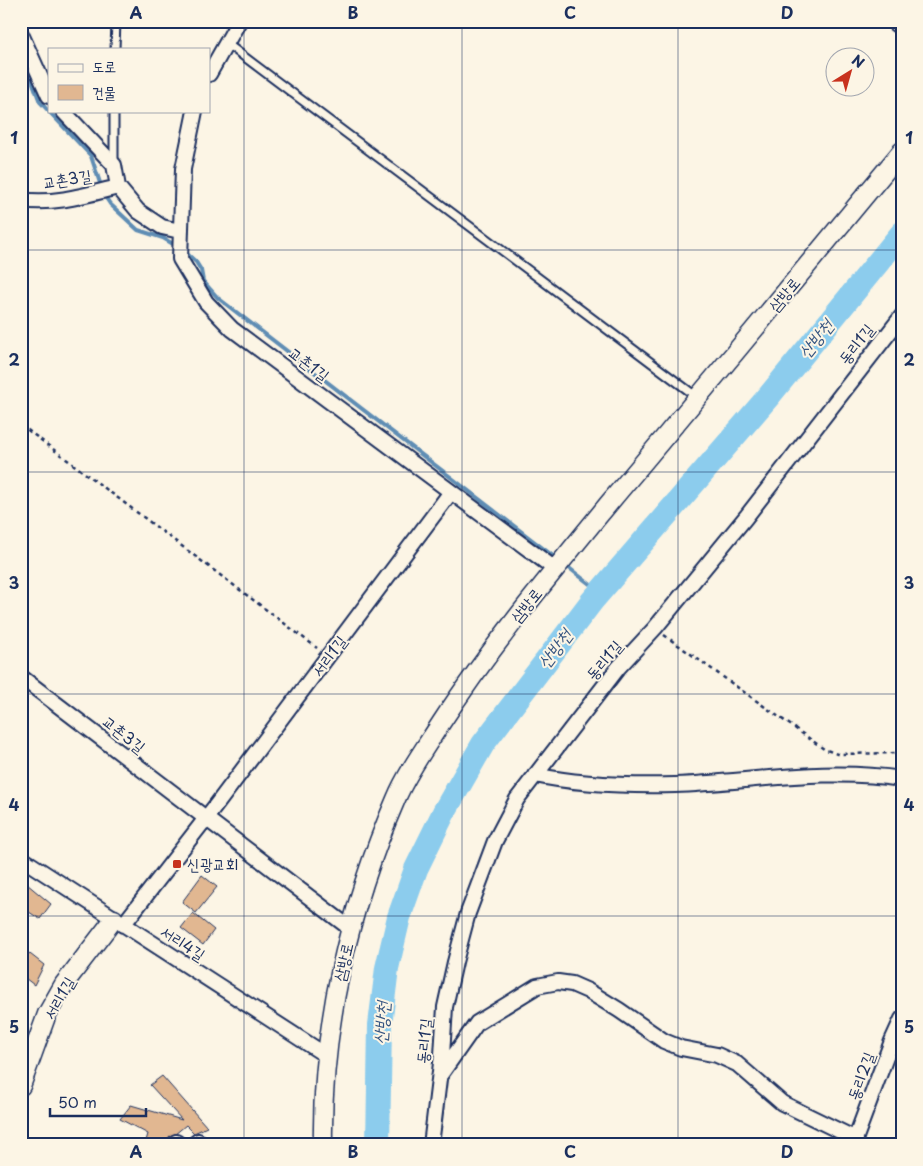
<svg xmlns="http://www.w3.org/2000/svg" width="923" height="1166" font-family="'Playpen Sans','Poor Story',sans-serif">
<rect width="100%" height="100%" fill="#fcf5e5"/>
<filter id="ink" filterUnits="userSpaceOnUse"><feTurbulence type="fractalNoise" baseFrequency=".02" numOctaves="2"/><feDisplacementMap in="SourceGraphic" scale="10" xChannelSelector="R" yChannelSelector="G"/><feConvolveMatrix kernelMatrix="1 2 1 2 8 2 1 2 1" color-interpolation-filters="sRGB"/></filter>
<g filter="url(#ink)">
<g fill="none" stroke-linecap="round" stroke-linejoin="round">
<!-- stream -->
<path stroke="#5f8db4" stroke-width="4" d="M21 51 40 102 91 156 104 195 110 204 138 230 163 238 178 247
M184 251 196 262 201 270 203 281 218 298 557 559
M564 564 600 592"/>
<!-- river -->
<path stroke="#8ccced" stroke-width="24" d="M378 1145 380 1025 387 968 399 917 416 869 444 812 483 744 592 601 769 396 902 233"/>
</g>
<!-- building -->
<path fill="#e1b791" stroke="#1b2f5e" d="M202 875 217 887 196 913 182 902Z
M21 879 51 904 40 919 21 907Z
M193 913 214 930 203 945 181 928Z
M21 947 44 965 34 985 21 975Z
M162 1076 207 1127 194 1133 186 1125 162 1145H153L146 1141 148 1134 120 1119 131 1105 182 1120 150 1085Z"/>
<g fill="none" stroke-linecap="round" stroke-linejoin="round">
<defs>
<path id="service" d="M886 21 902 33
M226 43 697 397
M115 49 116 21
M114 163V111"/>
<path id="minor" d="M21 34 49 96
M209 74 239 21
M63 111 114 165 118 187 138 211 162 227 180 231
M195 111 183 169 180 259 206 302 232 329 555 569
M21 200C54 205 86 195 118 187
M21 677 351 929
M535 775C577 784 631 786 675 785 751 782 825 767 902 779
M21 858 327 1056
M123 925 217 804 451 492
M441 1074 477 1023 537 986 558 982 572 984 588 991 619 1010 664 1041 681 1048 717 1055 737 1064 782 1103 856 1139
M176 1142 180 1145
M193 1145 198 1141
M431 1145 442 1055 445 1007 455 962 468 913 495 841 517 799 618 668 655 628 746 517 902 316
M853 1145 892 1041 902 1019"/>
<path id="tertiary" d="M21 1086 47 1014 64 984 114 919
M323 1145C321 1027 349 907 396 799 407 773 425 748 441 723 492 645 551 574 610 502 708 386 805 268 902 151"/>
</defs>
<!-- service casing -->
<use href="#service" stroke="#1b2f5e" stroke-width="11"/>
<!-- minor casing -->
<use href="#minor" stroke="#1b2f5e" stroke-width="18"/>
<!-- tertiary casing -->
<use href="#tertiary" stroke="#1b2f5e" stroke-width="21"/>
<!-- path -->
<path stroke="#1b2f5e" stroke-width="2.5" stroke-dasharray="4 4" stroke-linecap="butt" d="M21 425 317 648
M664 635 824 749 837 754 902 753"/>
<!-- service -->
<use href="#service" stroke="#fcf5e5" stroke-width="7"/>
<!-- minor -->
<use href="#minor" stroke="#fcf5e5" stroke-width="14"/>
<!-- tertiary -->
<use href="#tertiary" stroke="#fcf5e5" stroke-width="18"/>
</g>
</g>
<!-- grid -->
<path fill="none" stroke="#1b2f5e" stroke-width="1" stroke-opacity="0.55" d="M244 21V1145M462 21V1145M678 21V1145M21 250H902M21 472H902M21 694H902M21 916H902"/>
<!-- markers -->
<rect fill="#c8321e" stroke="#fcf5e5" stroke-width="2" x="172" y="859" width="10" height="10" rx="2.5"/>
<g text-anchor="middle" stroke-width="4" stroke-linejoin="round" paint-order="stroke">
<!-- street labels -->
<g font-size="16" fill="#1b2f5e" stroke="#fcf5e5">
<text transform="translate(67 179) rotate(-9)" y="6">교촌3길</text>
<text transform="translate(784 294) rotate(-50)" y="6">삼방로</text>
<text transform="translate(856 344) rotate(-52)" y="6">동리1길</text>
<text transform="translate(309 364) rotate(37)" y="6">교촌1길</text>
<text transform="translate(526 605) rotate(-51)" y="6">삼방로</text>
<text transform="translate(329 656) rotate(-53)" y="6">서리1길</text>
<text transform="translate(604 660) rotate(-50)" y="6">동리1길</text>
<text transform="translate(124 734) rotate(38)" y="6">교촌3길</text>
<text transform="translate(183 943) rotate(33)" y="6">서리4길</text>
<text transform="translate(343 962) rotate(-77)" y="6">삼방로</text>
<text transform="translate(59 998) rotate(-60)" y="6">서리1길</text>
<text transform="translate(424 1041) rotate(-85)" y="6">동리1길</text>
<text transform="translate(861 1076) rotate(-70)" y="6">동리2길</text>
</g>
<!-- poi labels -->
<g font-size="16" fill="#1b2f5e" stroke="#fcf5e5" text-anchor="start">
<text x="187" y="870">신광교회</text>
</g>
<!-- water labels -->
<g font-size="18" font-style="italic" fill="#375682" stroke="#fcf5e5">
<text transform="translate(816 339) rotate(-51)" y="6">산방천</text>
<text transform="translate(555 649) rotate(-53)" y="6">산방천</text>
<text transform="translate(382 1023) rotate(-86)" y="6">산방천</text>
</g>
</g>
<!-- margin -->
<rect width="923" height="1166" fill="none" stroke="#fcf5e5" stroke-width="55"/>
<!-- legend -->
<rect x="48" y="48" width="162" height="65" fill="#fcf5e5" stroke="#a2a6af"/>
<rect x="58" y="64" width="25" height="8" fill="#fcf5e5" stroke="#a2a6af"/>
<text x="92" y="72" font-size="15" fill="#1b2f5e">도로</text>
<rect x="58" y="85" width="25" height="15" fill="#e1b791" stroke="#a2a6af"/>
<text x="92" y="98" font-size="15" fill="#1b2f5e">건물</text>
<!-- north arrow -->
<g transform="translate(850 72) rotate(37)"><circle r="24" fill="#fcf5e5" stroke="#a2a6af"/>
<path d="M0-4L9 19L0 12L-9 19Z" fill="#c8321e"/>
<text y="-8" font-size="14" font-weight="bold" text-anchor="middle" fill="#1b2f5e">N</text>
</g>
<!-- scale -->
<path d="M50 1108v8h96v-8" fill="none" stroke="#1b2f5e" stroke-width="2.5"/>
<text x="58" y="1108" font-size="15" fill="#1b2f5e" stroke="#fcf5e5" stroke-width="4" paint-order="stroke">50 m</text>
<rect x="28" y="28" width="868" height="1110" fill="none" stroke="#1b2f5e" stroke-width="2"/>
<g font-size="16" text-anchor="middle" font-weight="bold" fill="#1b2f5e">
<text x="136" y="19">A</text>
<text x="353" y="19">B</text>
<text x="570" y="19">C</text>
<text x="787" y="19">D</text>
<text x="14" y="144">1</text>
<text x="909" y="144">1</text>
<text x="14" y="366">2</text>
<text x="909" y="366">2</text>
<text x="14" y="589">3</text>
<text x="909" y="589">3</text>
<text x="14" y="811">4</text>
<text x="909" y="811">4</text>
<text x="14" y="1033">5</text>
<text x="909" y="1033">5</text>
<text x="136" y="1158">A</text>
<text x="353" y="1158">B</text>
<text x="570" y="1158">C</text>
<text x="787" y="1158">D</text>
</g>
</svg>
